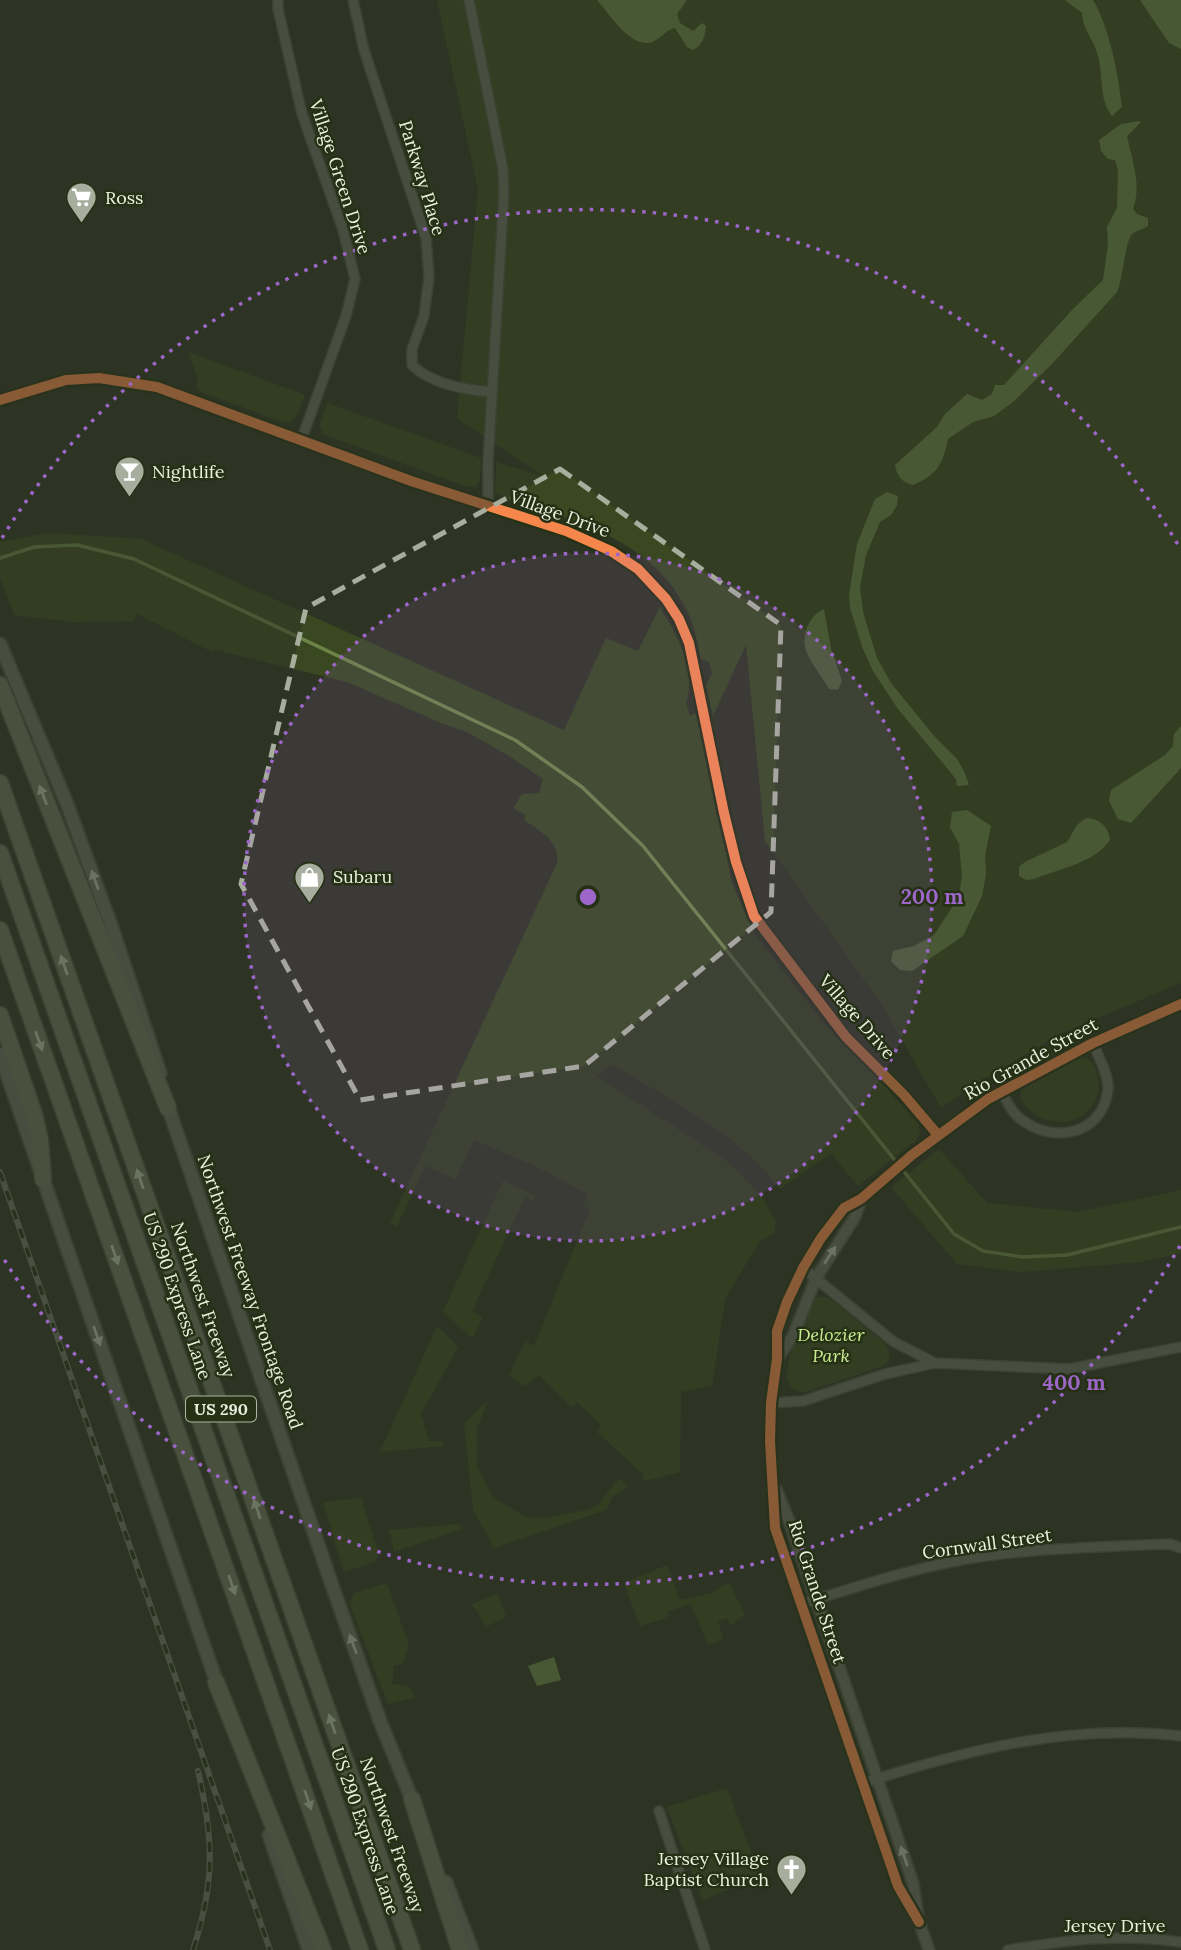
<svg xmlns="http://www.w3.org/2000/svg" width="1181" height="1950" font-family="Lora,serif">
<rect width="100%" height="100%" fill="#2e3424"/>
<!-- green -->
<path fill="#394821" d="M437 0H1181V983L1059 1034 971 1087 941 1108 882 1005 765 841 746 645 713 716 706 685 712 673 709 662 701 659C698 645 695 629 690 617 657 540 574 520 501 497L498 493 495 494 496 462 545 477 457 418 478 189Z
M188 352 305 395 297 415 290 422H283L201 392 197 388 198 379Z
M327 403 481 458 480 481 474 488 472 485 468 487 462 485 323 434 320 424Z
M48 533 141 539 564 730 606 638 638 651 660 607C677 635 697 671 686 703L690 716 694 713 698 716 732 883 744 911 756 936 821 1020 883 1084 918 1124 920 1133 916 1140 858 1186 831 1153 780 1189C735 1131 674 1102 613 1065L596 1075 732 1165 761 1195 776 1222 774 1233 760 1241 725 1299 712 1386 681 1392 680 1472 645 1481 642 1478 643 1474 597 1432 601 1425 577 1402 572 1407 539 1375 525 1386 509 1375 526 1341 534 1346 590 1210 583 1205 588 1194 533 1165 474 1140 456 1179 425 1166 397 1226 390 1223 557 863C560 841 540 831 524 820L526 815 513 808 522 794 539 793 543 779 509 756 467 732 441 723 347 682 216 650 212 652 137 614 134 621 74 622 14 615 0 577V542Z
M1081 1057C1090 1059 1093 1063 1096 1071 1112 1119 1046 1143 1020 1098L1022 1089Z
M939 1149 987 1203 1078 1212 1181 1190V1253L1141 1262 1022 1272 957 1264 891 1187Z
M503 1181 536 1196 533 1201 525 1197 472 1311 483 1318 472 1338 443 1312Z
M819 1297H826L833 1301 884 1343C891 1352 892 1359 883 1366L805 1392C798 1392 791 1389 788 1381 783 1366 805 1303 819 1297Z
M437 1326 458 1347 421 1414 429 1441H443L442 1446 380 1452Z
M488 1400 477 1429V1466L493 1497 525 1517 543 1518 587 1510 599 1504 619 1478 628 1486 613 1496 606 1510 494 1548 473 1509 464 1424Z
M361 1498 379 1555 375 1562 344 1572 323 1502Z
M460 1524 462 1529 394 1552 389 1530Z
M667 1565 680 1600 712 1593 729 1582 745 1615 730 1626 728 1618 718 1621 723 1639 708 1645 691 1604 668 1611 667 1618 640 1626 624 1583Z
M387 1583 409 1645 402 1665H394L392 1684 409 1686 415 1697 388 1704 349 1602 355 1593Z
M498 1594 506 1617 486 1627 472 1604Z
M727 1788 759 1874 703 1901 667 1807Z"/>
<!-- water -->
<path fill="#6b8347" d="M597 0H687L677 14 680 23 693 31 702 23 706 26C705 36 703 45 693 50L687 47 675 28C665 30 661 39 652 42 630 49 609 13 597 0Z
M1065 0H1093C1110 29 1118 74 1122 107L1112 116C1097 96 1105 73 1096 50 1091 36 1083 29 1082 13Z
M1140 0H1181V49L1169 43Z
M1138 121 1141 122 1127 136C1132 161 1142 184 1133 209L1137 214 1148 218V226C1143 229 1136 231 1132 234 1125 242 1123 279 1117 292L1051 365 1013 402 994 416 973 422 948 439C943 464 937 475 913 485 902 482 897 477 895 465L937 427 945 414 967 394 982 400 992 394 995 385H1004L1073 309 1103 280 1108 244 1107 227 1117 208 1118 170 1115 160 1108 159 1101 151 1099 140 1121 124Z
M887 492 898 496 897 505 891 515 880 522 866 555 860 587 863 612 877 658 891 683 935 737 957 759 964 771 969 785 957 786 956 779 898 709 873 671 863 649 850 608 849 595 857 544 875 499Z
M824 609 831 648 842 681 838 690 829 689C823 678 810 662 806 651 801 635 809 615 824 609Z
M1181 726V768L1131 823 1118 819 1109 801 1111 790 1165 755 1173 746 1174 734Z
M967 810 991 826 985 856 986 874 982 896 963 936 912 971 900 970 891 961 893 951 914 946 934 935 959 897 962 875 959 844 950 827 952 812Z
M1086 818C1100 819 1107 825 1110 839 1098 862 1058 869 1034 879L1026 880 1019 876V867L1025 862 1067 842 1077 825Z
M554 1657 561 1680 537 1686 528 1666Z"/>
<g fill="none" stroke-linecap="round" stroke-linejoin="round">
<!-- stream -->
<path stroke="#6b8347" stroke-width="3.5" d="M0 558 34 547 77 545 134 559 515 740 582 787 643 846 954 1234 983 1251 1023 1257 1067 1255 1181 1227"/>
<defs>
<path id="minor" d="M278 0V9L302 114 343 230 355 279 346 316 301 441
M353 0 364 50 426 238 429 277 424 316 412 349V365C431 384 466 390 492 392
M469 0 503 169 504 192 488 462V507
M1001 1092C1006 1099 1010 1109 1016 1115 1047 1145 1103 1138 1108 1089 1109 1075 1098 1056 1093 1043
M803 1268 894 1342 935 1363 1069 1369 1181 1347
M771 1403 803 1401 885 1374 935 1363
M802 1604C852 1588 904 1571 956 1561 1026 1548 1099 1547 1170 1544L1181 1548
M863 1783C967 1750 1070 1723 1181 1736
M659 1811 705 1950
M1008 1950C1067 1940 1121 1933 1181 1942"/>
<path id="tertiary" d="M0 400 66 380 99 378 157 387 411 481 566 531 611 551 638 569 666 599 679 619 689 643 724 813 736 862 754 916 846 1037 904 1095 938 1135
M777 1359 793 1336 816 1278 855 1217 861 1199
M776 1489 790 1523 913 1883 919 1922 929 1950
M919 1922 898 1886 775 1528 770 1441 771 1403 777 1359V1331L787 1302 803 1268 821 1238 844 1208 861 1199 912 1155 988 1099 1093 1043 1181 1004"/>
<path id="secondary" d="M0 644 67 804 112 928 160 1073
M0 1054 219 1689
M166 1101 333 1588 380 1721 415 1807
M269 1835 309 1950
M446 1882 472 1950"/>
<path id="motorway" d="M0 685 168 1108
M0 783 412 1950
M0 853 387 1950
M0 930 360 1950
M0 1015 34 1114 40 1140 43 1179
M216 1682 323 1950
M412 1799 460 1950"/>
</defs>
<!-- minor casing -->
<use href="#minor" stroke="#4c5244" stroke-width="12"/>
<!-- tertiary casing -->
<use href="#tertiary" stroke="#4c5244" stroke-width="14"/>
<!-- secondary casing -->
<use href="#secondary" stroke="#4c5244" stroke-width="16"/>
<!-- motorway casing -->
<use href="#motorway" stroke="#4c5244" stroke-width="19"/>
<!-- minor -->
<use href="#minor" stroke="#696e60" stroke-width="9"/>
<!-- tertiary -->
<use href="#tertiary" stroke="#696e60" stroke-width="10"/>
<!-- secondary -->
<use href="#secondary" stroke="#696e60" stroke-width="12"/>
<!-- motorway -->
<use href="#motorway" stroke="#6a725c" stroke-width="16"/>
<defs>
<path id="rail" d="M0 1172 270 1950
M193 1950C215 1882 214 1840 198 1771"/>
</defs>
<!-- rail casing -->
<use href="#rail" stroke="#6a7064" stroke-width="6"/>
<!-- rail -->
<use href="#rail" stroke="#253014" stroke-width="3.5" stroke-dasharray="10" stroke-linecap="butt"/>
<defs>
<path id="cycleway" d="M0 400 66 380 99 378 157 387 411 481 566 531 611 551 638 569 666 599 679 619 689 643 724 813 736 862 754 916 846 1037 904 1095 938 1135
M919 1922 898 1886 775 1528 770 1441 771 1403 777 1359V1331L787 1302 803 1268 821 1238 844 1208 861 1199 912 1155 988 1099 1093 1043 1181 1004"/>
</defs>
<!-- cycleway casing -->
<use href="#cycleway" stroke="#253014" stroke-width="15"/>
<!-- cycleway -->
<use href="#cycleway" stroke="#f5874c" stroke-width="10"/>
</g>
<!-- one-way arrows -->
<defs><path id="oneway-solid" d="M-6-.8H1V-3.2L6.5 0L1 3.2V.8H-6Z" transform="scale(1.75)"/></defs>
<g fill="#b6beab">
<use href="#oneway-solid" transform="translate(43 795) rotate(-111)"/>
<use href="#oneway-solid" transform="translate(64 965) rotate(-109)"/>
<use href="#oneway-solid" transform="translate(39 1041) rotate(70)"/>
<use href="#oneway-solid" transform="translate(140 1179) rotate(-109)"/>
<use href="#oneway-solid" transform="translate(115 1255) rotate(71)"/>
<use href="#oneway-solid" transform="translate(257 1509) rotate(-109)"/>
<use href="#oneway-solid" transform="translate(232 1585) rotate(71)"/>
<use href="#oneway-solid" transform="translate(332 1724) rotate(-109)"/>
<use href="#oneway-solid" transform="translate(308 1800) rotate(71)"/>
</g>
<g fill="#b6bcac">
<use href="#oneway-solid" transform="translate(95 880) rotate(-110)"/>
<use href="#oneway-solid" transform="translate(830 1255) rotate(-57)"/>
<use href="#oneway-solid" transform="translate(97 1336) rotate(71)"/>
<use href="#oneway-solid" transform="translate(353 1644) rotate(-110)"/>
<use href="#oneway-solid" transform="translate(904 1856) rotate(-109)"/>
</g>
<!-- marked area -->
<path d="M0 0H1181V1950H0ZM560 469 781 625 771 912 584 1066 360 1100 241 884 306 608Z" fill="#2e3424" fill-opacity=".55" fill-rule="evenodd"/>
<path fill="none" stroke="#a8ae9e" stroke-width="5" stroke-dasharray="14 9" stroke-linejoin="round" d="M560 469 781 625 771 912 584 1066 360 1100 241 884 306 608Z"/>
<!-- distance rings -->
<circle cx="588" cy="897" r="344" fill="#9c67c9" fill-opacity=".12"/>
<g fill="none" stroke="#9c67c9" stroke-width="3.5" stroke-dasharray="3.5 7">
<circle cx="588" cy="897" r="344"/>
<path d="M1180 1246A687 687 0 0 1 2 1256M2 538A687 687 0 0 1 1180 548"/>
</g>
<!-- icons -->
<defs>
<symbol id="supermarket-pin" viewBox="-11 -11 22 30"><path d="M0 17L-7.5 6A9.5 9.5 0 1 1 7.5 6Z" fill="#a8ae9e" stroke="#253014"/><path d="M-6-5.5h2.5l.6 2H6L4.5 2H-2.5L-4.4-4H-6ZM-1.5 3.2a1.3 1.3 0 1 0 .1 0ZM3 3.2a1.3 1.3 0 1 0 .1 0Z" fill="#fff"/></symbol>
<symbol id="bar-pin" viewBox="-11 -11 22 30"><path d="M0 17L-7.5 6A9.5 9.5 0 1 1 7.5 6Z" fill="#a8ae9e" stroke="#253014"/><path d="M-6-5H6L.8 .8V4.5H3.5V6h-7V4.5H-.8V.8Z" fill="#fff"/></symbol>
<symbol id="shop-pin" viewBox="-11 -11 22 30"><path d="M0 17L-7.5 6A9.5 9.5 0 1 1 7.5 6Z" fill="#a8ae9e" stroke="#253014"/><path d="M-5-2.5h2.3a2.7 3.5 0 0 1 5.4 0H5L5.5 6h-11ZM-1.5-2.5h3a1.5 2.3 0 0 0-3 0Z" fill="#fff"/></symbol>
<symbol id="church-pin" viewBox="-11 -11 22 30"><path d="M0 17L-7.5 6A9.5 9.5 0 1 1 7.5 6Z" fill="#a8ae9e" stroke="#253014"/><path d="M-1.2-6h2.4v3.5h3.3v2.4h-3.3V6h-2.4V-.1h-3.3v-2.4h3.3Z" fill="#fff"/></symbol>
</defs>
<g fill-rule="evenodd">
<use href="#supermarket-pin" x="64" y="180" width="35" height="47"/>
<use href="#bar-pin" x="112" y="454" width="35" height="47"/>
<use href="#shop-pin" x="292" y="860" width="35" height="47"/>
<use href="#church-pin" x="774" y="1852" width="35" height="47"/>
</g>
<g text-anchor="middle" stroke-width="5" stroke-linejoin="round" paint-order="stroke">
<!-- shield labels -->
<rect fill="#253014" stroke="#aeb6a2" stroke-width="2" x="186" y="1396.5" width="70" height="25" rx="5"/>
<g font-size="16" font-weight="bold" fill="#e9f0df">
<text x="221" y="1415">US 290</text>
</g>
<!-- street labels -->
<g font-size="18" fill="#e9f0df" stroke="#253014">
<text transform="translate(340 177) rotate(72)" y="6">Village Green Drive</text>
<text transform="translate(422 178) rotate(73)" y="6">Parkway Place</text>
<text transform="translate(560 514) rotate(20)" y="6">Village Drive</text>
<text transform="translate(857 1017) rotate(49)" y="6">Village Drive</text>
<text transform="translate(1031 1059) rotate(-29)" y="6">Rio Grande Street</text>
<text transform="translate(250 1292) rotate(71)" y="6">Northwest Freeway Frontage Road</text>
<text transform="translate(177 1296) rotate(71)" y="6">US 290 Express Lane</text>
<text transform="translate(203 1300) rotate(71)" y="6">Northwest Freeway</text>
<text transform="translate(987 1544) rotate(-8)" y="6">Cornwall Street</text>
<text transform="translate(817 1592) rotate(72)" y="6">Rio Grande Street</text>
<text transform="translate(365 1831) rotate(71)" y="6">US 290 Express Lane</text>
<text transform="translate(392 1835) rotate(71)" y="6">Northwest Freeway</text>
<text x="1115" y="1932">Jersey Drive</text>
</g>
<!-- poi labels -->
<g font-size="18" fill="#e9f0df" stroke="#253014" text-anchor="start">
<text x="105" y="204">Ross</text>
<text x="152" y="478">Nightlife</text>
<text x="333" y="883">Subaru</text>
<text x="769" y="1865" text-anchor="end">Jersey Village<tspan x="769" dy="21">Baptist Church</tspan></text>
</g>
<!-- park labels -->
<g font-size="18" font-style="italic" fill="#c9ee91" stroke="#253014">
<text x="831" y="1341">Delozier<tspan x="831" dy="21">Park</tspan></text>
</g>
</g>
<circle cx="588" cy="897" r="10" fill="#9c67c9" stroke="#253014" stroke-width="3.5"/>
<g font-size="21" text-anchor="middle" font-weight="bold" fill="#9c67c9" stroke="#253014" stroke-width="5" stroke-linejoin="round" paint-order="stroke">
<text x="932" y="904">200 m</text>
<text x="1074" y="1390">400 m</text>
</g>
</svg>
